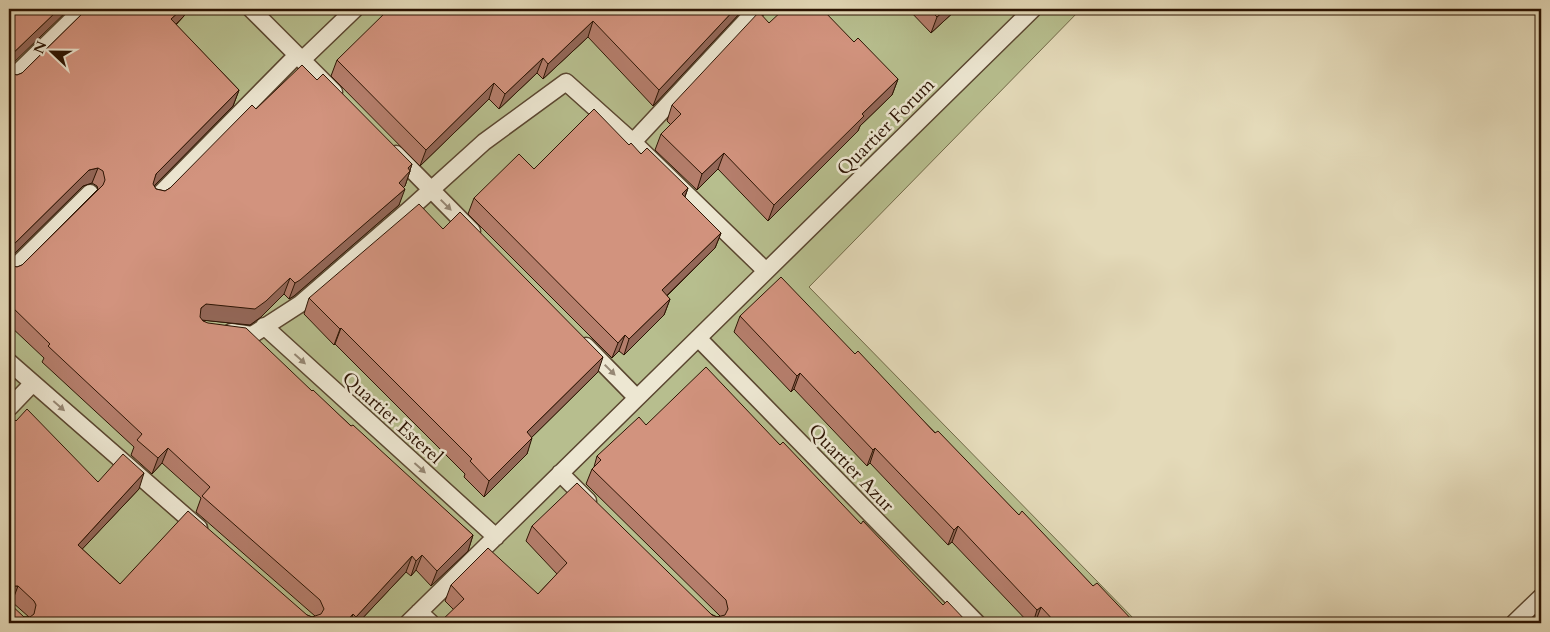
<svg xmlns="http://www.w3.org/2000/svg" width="1550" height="632" font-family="Cardo,serif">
<rect width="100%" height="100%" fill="#e4dab9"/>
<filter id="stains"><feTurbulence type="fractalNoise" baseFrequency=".004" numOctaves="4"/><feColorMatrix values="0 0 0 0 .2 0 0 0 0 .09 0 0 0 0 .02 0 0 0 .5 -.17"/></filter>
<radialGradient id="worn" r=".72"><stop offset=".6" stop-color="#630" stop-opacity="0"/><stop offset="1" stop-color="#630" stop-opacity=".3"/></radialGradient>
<!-- green -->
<path fill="#b7be8e" stroke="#726948" d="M9 9H1081L809 287 1138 623H9Z"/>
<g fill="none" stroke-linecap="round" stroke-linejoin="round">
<defs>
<path id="lane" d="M251 9 334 92
M302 60 355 9
M9 81 83 9
M633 142 757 9
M396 154 472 231
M157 197 297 55
M9 273 90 193
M264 326 496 537
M231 332 252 335 300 304 411 208 484 142 566 82 633 142 766 271
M698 338 977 623
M586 346 637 398
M9 362 199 528
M9 408 33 383
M560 473 588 501
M419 612 431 623
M408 623 1033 9
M1514 623 1541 597"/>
</defs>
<!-- lane casing -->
<use href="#lane" stroke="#5a4630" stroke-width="19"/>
<!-- lane -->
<use href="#lane" stroke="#ede7d2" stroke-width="16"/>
</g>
<!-- wall -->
<path fill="#b57e6c" stroke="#2c1403" d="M87 9H187L184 16 176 25 239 90 233 106 154 186 156 189 165 191 170 188 256 109 317 80 412 164 410 170V171L405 186 403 188 399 205 294 296 289 299 284 294 261 317 250 325 202 320 312 391 473 535 468 551 431 586 416 570 411 576 406 572 358 623H9L24 617H29L12 602H9L16 421 98 482 139 489 82 549 120 584 307 615 312 617 315 616 196 512 201 498 162 463 152 474 131 455 134 447 42 362 44 358 9 325V265L17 267 22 265 98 189 97 186 92 183 83 186 9 259V73L17 75 22 73Z
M287 9H295L291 13Z
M497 9H741L740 13 653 106 588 37 543 79 537 73 499 109 489 99 420 166 331 76 337 60 489 10H494Z
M908 9H957L931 33Z
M769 23 854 42 898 79 892 95 860 126 858 131 768 221 718 169 697 190 655 150 661 134 671 125 667 121 672 105Z
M629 145 688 188 685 197 721 233 715 248 667 296 670 299 664 315 624 355 619 351 612 358 468 214 474 198Z
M443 229 598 372 531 438 527 454 484 497 464 477 465 474 335 344 334 345 304 314 309 298Z
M740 316 855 354 1019 515 1093 586 1135 623H1029L952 542 948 545 870 463 867 466 794 389 791 392 734 332Z
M646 425 780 445 943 605 968 623H439L454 610 445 601 451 585 538 594 557 574 526 541 532 526 717 617 720 616 586 484 592 469 594 467 597 456Z"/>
<!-- shaded-wall -->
<path fill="#936758" stroke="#2c1403" d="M59 9H69L9 67V57Z
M182 9H187L184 16 165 35 171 19Z
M735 9H741L740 13 653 106 659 90Z
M946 9H957L931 33 937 17Z
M593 21 588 37 543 79 548 64Z
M543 58 537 73 499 109 505 94Z
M898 79 892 95 860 126 858 131 768 221 774 205 862 114Z
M494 83 489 99 420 166 426 150Z
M239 90 233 106 150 190 156 174Z
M724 153 718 169 697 190 702 174Z
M412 164 409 173 410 171 405 186 393 198 399 183 408 168Z
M98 168 92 183 83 186 9 259V249L89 170Z
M688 188 682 204V194Z
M405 189 399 205 294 296 289 299 295 283Z
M721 233 715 248 656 306 662 290Z
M290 278 284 294 261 317 250 325 201 320 196 323 201 308 206 304Z
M670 299 664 315 624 355 629 339Z
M341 328 335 344 334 345 340 329Z
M625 335 619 351 612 358 618 343Z
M603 357 598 372 521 448 527 432Z
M800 373 794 389 791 392 797 376Z
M532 438 527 454 484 497 489 481Z
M168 448 162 463 152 474 158 458Z
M875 448 870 463 867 466 873 450Z
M144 473 139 489 72 560 78 545Z
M958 526 952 542 948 545 954 530Z
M473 535 468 551 431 586 437 571Z
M422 555 416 570 411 576 416 561Z
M412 556 406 572 358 623H353L356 617Z
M12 586H18L12 602H9V589Z
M1041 607 1035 623H1033L1037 610Z
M353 614 350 623H345Z"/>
<!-- building -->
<path fill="#d2937e" stroke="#2c1403" d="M9 9H59L9 57Z
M87 9H182L171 19 239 90 156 174 153 184 156 189 165 191 170 188 252 105 256 109 302 65 317 80 323 74 412 164 408 168 410 171 399 183 405 189 300 280 295 283 290 278 266 301 255 309 206 304 201 308 200 317 203 321 208 323 246 328 312 391 313 390 351 426 353 425 473 535 437 571 422 555 416 561 412 556 356 617 353 614 345 623H9V603L24 617H30L34 614 36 605 34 601 18 586H12L9 589V414L16 421 27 409 98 482 123 454 144 473 78 545 120 584 188 511 307 615 312 617 321 614 324 609 320 600 202 496 210 487 168 448 158 458 137 440 142 434 48 346 50 344 9 304V265L17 267 22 265 103 185 105 180 103 171 98 168 89 170 9 249V73L17 75 22 73Z
M389 9H487L489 10H494L497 9H735L659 90 593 21 548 64 543 58 505 94 494 83 426 150 337 60Z
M784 9H822L854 42 858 38 898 79 862 114 864 116 774 205 724 153 702 174 661 134 681 114 672 105 759 12 769 23Z
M929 9H946L937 17Z
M594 109 629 145 631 143 641 154 647 148 688 188 682 194 721 233 662 290 670 299 629 339 625 335 618 343 474 198 519 154 534 169Z
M419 204 443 229 460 212 603 357 527 432 532 438 489 481 470 461 472 459 341 328 340 329 309 298Z
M781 277 855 354 858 351 935 433 938 431 1019 515 1022 511 1093 586 1097 583 1135 623H1056L1041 607 1037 610 958 526 954 530 875 448 873 450 800 373 797 376 740 316Z
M706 367 780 445 783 442 861 524 863 521 943 605 947 601 968 623H487L484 620 481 623H439L464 599 451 585 488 548 538 594 567 563 532 526 577 483 712 615 717 617 725 615 728 609 726 600 592 469 601 460 597 456 639 417 646 425Z"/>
<!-- one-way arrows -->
<defs><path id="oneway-solid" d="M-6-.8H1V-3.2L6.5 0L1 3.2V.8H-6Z" transform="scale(1.25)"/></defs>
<g fill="#968875">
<use href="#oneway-solid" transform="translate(446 205) rotate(45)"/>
<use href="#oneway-solid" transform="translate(300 359) rotate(42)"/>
<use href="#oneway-solid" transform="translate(610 370) rotate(45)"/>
<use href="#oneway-solid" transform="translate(59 406) rotate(41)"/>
<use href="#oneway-solid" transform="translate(420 468) rotate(42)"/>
</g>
<g text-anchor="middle" stroke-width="5" stroke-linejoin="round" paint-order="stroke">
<!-- street labels -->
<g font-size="19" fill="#2c1403" stroke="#ede7d2">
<text transform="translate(885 126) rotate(-45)" y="7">Quartier Forum</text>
<text transform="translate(393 417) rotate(42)" y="7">Quartier Esterel</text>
<text transform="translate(852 467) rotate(46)" y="7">Quartier Azur</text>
</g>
</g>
<!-- margin -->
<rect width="1550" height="632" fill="none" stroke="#e4dab9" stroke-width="30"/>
<rect x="10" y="10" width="1530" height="612" fill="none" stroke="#2c1403" stroke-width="2.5"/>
<rect x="15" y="15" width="1520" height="602" fill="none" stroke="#2c1403"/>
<!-- north arrow -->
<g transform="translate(52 52) rotate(292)" stroke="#ede7d2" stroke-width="4" paint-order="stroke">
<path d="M0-4L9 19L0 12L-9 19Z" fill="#2c1403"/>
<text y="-8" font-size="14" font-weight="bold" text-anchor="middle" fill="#2c1403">N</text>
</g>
<rect width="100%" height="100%" filter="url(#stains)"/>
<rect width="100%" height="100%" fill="url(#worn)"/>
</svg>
